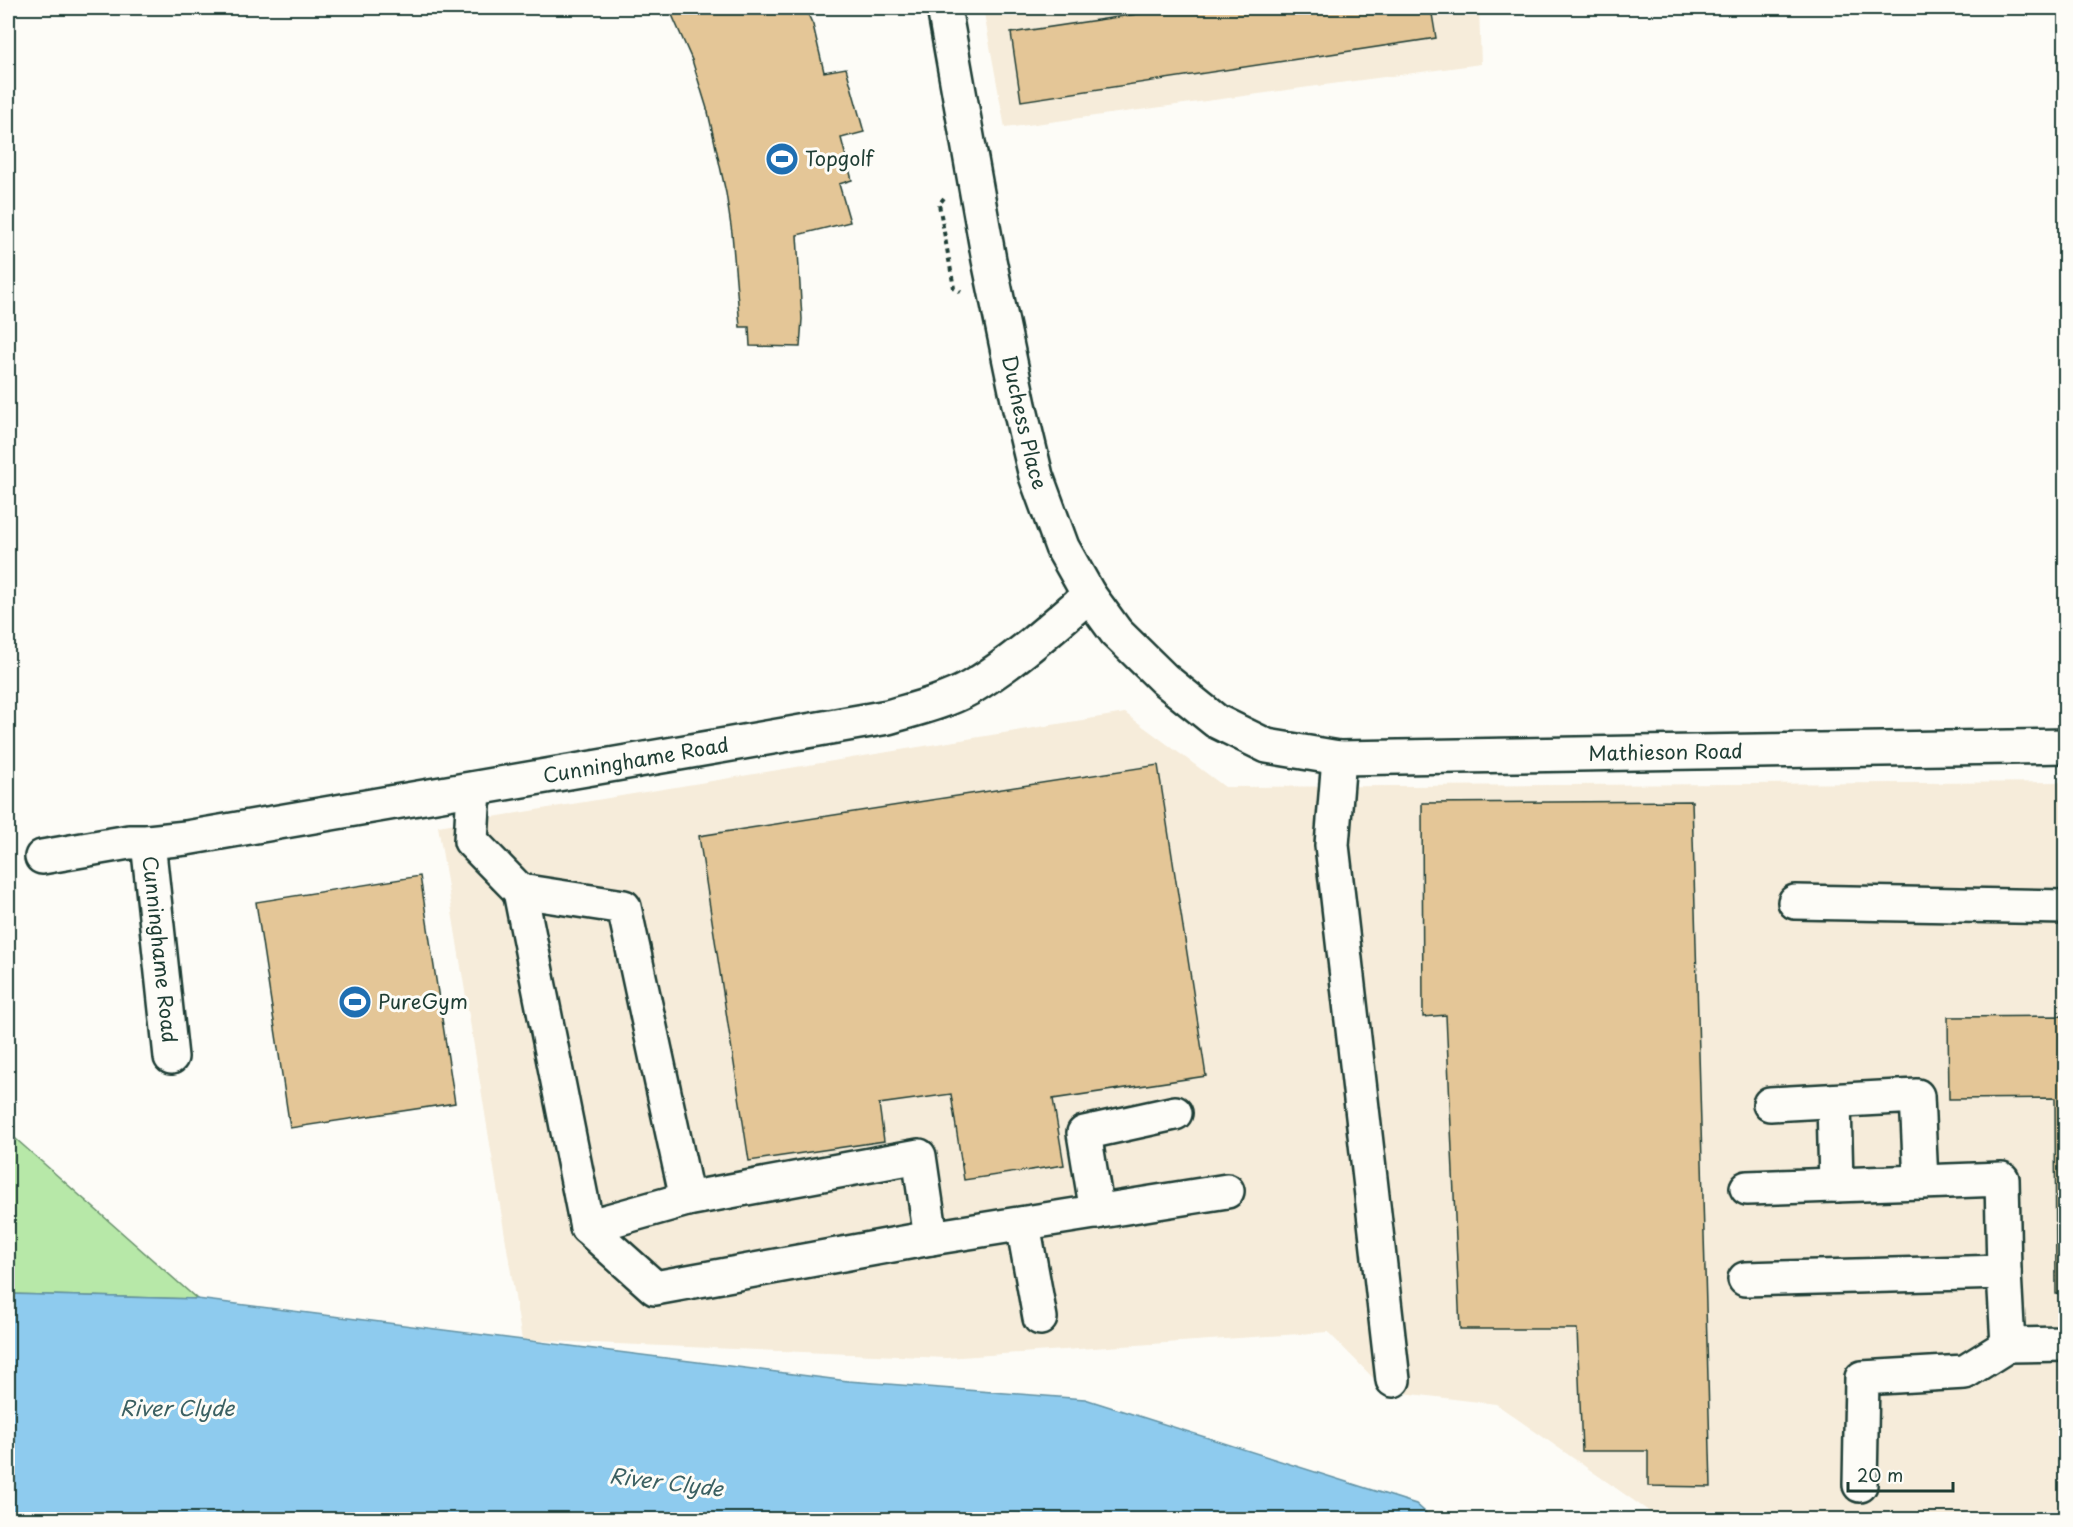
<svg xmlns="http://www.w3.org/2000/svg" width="2073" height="1527" font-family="'Playpen Sans',sans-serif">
<rect width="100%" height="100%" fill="#fdfcf7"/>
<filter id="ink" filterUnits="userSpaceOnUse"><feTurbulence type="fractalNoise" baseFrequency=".0167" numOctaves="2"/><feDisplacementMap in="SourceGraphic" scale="12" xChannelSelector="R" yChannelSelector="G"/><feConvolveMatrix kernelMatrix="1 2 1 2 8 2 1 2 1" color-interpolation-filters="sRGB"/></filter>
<g filter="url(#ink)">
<!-- built -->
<path fill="#f6ecda" d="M983 8H1479L1481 64 1005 128Z
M1125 713 1225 787 2065 782V1519H1764L1766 1514 1695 1519H1660L1496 1404 1386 1391 1328 1332 946 1358 522 1340 438 826Z"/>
<!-- green -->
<path fill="#b7e8a8" stroke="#6b926e" stroke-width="1.5" d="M8 1132 197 1299 8 1294Z"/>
<!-- water -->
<path fill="#8ecbee" stroke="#6292a4" stroke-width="1.5" d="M8 1294 197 1299 848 1381 1085 1399 1416 1504 1433 1519 174 1520 132 1514 124 1520 8 1519Z"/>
<!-- building -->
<path fill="#e4c697" stroke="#1f3d34" stroke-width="1.5" d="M669 8H805L813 25 824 72 846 68 864 132 841 138 852 180 839 184 850 222 797 235 802 319 800 347 750 346 749 327H740L732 233 726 193 708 112 692 60Z
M1178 8H1431L1436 38 1021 101 1011 33Z
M1158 765 1206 1076 1053 1099 1064 1165 964 1180 951 1094 879 1104 884 1141 749 1161 699 836Z
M1692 801 1711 1487 1648 1486V1451H1582L1577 1329H1460L1446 1015 1423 1017 1422 803Z
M420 876 455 1103 290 1128 256 902Z
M2066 1016V1294H2056L2055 1098 1949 1099 1948 1017Z"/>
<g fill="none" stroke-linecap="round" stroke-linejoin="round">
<defs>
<g id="minor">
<path id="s1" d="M944 8 989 260 1019 405 1036 476 1062 547 1089 595 1116 632 1164 679 1216 721 1267 746 1339 758 2066 746"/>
<path d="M1339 758 1332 845 1393 1380"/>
<path d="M474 789 471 841 520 891 624 907 687 1199 919 1156 931 1238 1227 1191"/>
<path id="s2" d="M148 842 171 1057"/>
<path id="s3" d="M42 857 129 842H148L186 838 888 717C915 709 945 702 970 688 1014 662 1051 628 1089 595"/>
<path d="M520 891 587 1227 687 1199"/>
<path d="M1795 902 2066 907"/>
<path d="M1834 1101 1836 1185"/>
<path d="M1770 1104 1917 1096 1921 1182 2002 1179 2004 1272"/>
<path d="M1747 1188 1921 1182"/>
<path d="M1097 1212 1084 1133 1175 1113"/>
<path d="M1023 1224 1040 1318"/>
<path d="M587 1227 655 1288 931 1238"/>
<path d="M1745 1279 2004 1272 2008 1345 2066 1344"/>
<path d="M1860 1485 1862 1378 1965 1372 2008 1345"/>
</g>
</defs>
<!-- minor casing -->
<use href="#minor" stroke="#1f3d34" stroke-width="38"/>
<!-- path -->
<path stroke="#1f3d34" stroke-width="4" stroke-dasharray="4.5 4.5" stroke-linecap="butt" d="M944 198 939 204 954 288 961 292"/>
<!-- minor -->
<use href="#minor" stroke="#fdfcf7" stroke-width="33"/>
</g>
</g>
<!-- icons -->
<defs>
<symbol id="stadium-disc" viewBox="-11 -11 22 22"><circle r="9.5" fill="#1f6fb2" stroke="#fdfcf7"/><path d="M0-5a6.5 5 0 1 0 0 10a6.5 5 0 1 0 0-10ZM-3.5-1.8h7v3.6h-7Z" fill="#fff"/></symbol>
</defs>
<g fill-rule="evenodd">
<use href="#stadium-disc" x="763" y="140" width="38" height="38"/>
<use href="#stadium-disc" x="336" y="983" width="38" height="38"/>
</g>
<g text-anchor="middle" stroke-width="6" stroke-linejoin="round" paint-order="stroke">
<!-- poi labels -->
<g font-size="20" fill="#1f3d34" stroke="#fdfcf7" text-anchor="start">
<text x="805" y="166">Topgolf</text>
<text x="378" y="1009">PureGym</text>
</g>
<!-- street labels -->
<g font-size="20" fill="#1f3d34" stroke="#fdfcf7">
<text dy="7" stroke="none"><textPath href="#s1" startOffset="422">Duchess Place</textPath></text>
<text dy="7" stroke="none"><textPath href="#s1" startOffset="1244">Mathieson Road</textPath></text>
<text dy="7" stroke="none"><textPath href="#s3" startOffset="602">Cunninghame Road</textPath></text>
<text dy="7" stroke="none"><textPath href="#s2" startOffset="108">Cunninghame Road</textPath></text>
</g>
<!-- water labels -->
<g font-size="21" font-style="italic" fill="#3b6062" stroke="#fdfcf7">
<text x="177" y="1416">River Clyde</text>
<text transform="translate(666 1483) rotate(7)" y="7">River Clyde</text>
</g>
</g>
<!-- margin -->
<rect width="2073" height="1527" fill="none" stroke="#fdfcf7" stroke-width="30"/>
<rect x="15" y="15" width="2043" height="1497" fill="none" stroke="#1f3d34" stroke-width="2" filter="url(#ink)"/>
<!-- scale -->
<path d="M1848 1482v9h105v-9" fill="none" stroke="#1f3d34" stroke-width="3"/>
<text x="1857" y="1482" font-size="18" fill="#1f3d34" stroke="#fdfcf7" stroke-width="4.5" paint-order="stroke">20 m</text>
</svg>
